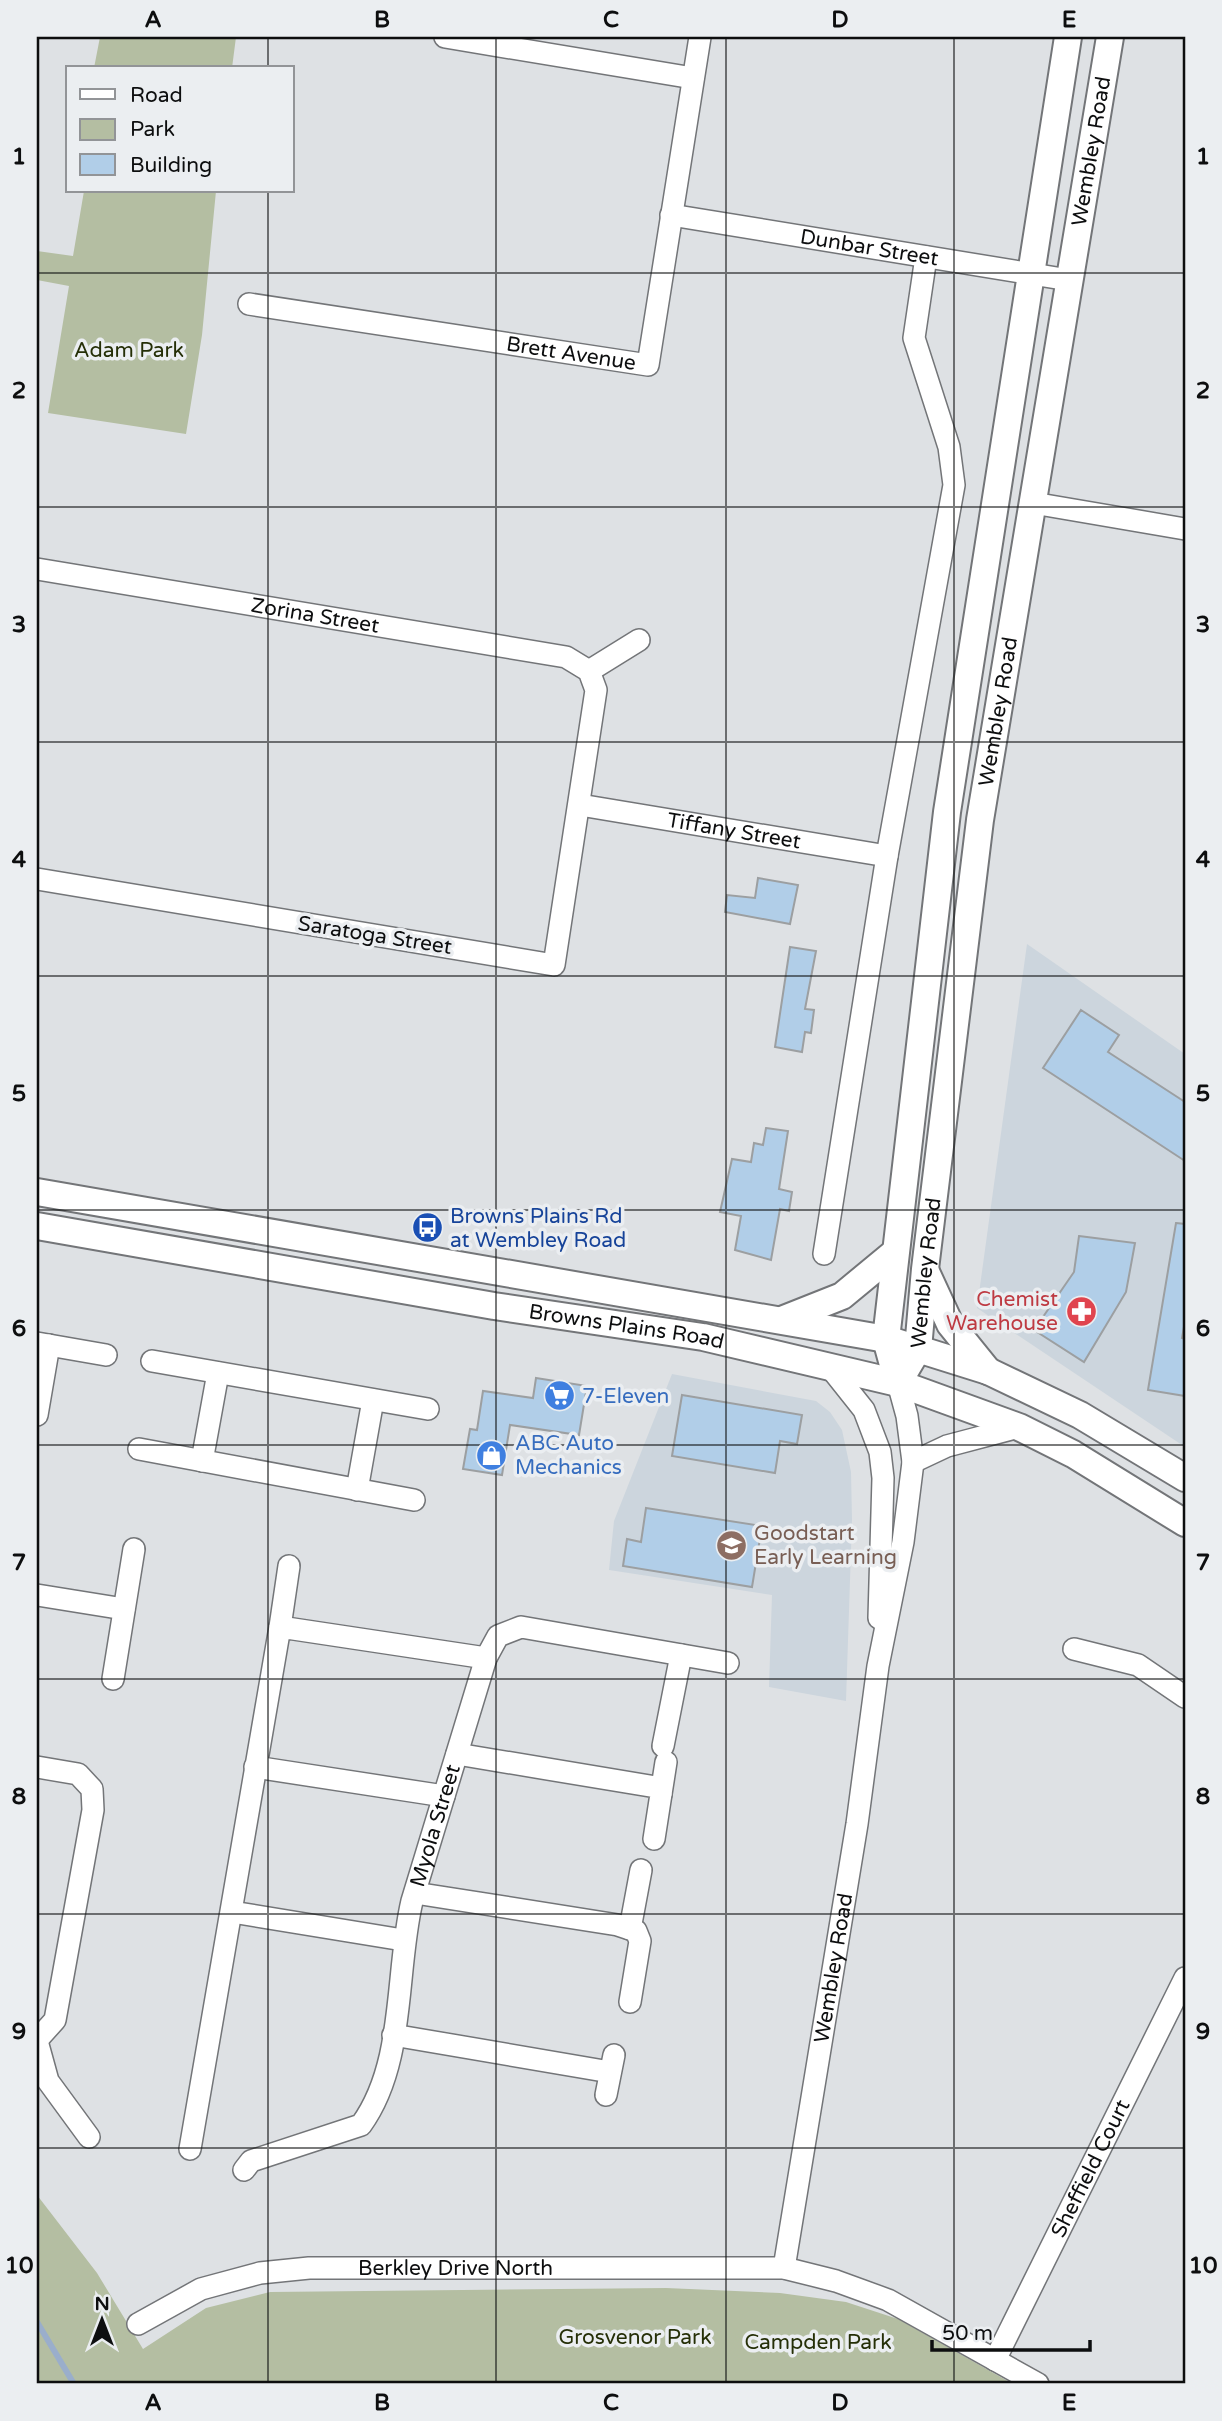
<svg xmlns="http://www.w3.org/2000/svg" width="1222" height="2421" font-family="'Varela Round',sans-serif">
<rect width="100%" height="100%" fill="#dee1e4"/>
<!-- built -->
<path fill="#ccd5dd" d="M1027 944 1185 1054V1447L977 1308Z
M672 1374 816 1401 830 1412 842 1430 851 1472 852 1520 846 1701 769 1687 772 1595 609 1570 614 1521Z"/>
<!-- green -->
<path fill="#b4bea2" d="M100 37H236L232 68H94Z
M84 191H216L202 335 186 434 48 413 69 286 37 280V251L73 256Z
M37 2195 97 2273 143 2349 206 2308 270 2292 666 2288 780 2293 846 2302 898 2319 1013 2384H37Z"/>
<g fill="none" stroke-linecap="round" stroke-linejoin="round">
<!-- stream -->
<path stroke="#9aaecb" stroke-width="6" d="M37 2322 74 2384"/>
</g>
<!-- building -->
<path fill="#b1cee8" stroke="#9c9fa1" stroke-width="2" d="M758 878 798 885 790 924 725 912 727 895 755 898Z
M790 947 816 951 805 1009 814 1010 811 1033 805 1032 802 1052 775 1047Z
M1081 1010 1119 1035 1108 1052 1185 1102V1161L1043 1068Z
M766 1128 788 1131 779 1189 792 1192 789 1211 780 1209 771 1260 735 1250 741 1216 720 1212 732 1159 751 1162 754 1143 763 1145Z
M1176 1223 1185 1224V1321L1182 1338 1185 1339V1396L1148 1390Z
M1079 1236 1135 1243 1126 1292 1084 1362 1034 1330 1074 1272Z
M536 1378 587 1386 579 1435 510 1425 502 1475 463 1469 470 1429 477 1430 483 1391 533 1398Z
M682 1395 802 1415 797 1444 780 1441 775 1473 672 1456Z
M646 1508 762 1526 752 1587 623 1566 627 1539 641 1542Z"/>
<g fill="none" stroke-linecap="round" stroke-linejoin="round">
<defs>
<g id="minor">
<path d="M445 37 693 78"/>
<path id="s1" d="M671 215 1069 280"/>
<path id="s2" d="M249 304 648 365 700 37"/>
<path d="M1033 503 1185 529"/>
<path id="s3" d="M37 569 566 657 589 671 596 690 554 965 37 879"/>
<path d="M589 671 639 640"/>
<path id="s4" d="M580 805 887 856"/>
<path d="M824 1254 887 856 954 485 949 447 914 338 926 257"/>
<path d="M37 1343 106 1355"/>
<path d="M152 1361 428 1409"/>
<path d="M829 1366 864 1410 880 1452 883 1478 879 1618"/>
<path d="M37 1415 49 1345"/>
<path d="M139 1449 414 1500"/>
<path d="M202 1461 218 1373"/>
<path d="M913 1462 947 1446 1019 1427"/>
<path d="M357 1490 373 1400"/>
<path d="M37 1595 124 1609"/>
<path d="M280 1627 289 1566"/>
<path d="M1074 1649 1138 1665 1185 1697"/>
<path d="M113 1679 134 1549"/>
<path d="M663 1746 681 1655"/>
<path d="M457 1754 656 1787 661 1794 654 1839"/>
<path d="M37 1767 78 1774 92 1789 93 1810 55 2020 37 2040"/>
<path d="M255 1767 444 1796"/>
<path d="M661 1794 666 1762"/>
<path d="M415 1893 618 1925 636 1931 640 1941 630 2002"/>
<path d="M232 1912 403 1940"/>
<path d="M630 1929 641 1870"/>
<path d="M393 2035 610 2072"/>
<path d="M37 2041 48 2081 89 2137"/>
<path d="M606 2095 614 2055"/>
<path d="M190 2149 280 1627 486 1658"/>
<path id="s5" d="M244 2170 251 2161 361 2125C406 2063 395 1973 412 1901L486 1658 498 1636 521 1627 728 1663"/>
<path id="s6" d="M784 2268 857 1824 878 1666 903 1542 913 1462 907 1416 898 1383"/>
<path id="s7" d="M138 2324 201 2289 260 2273 309 2268H784L836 2281 888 2300 1038 2384"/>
<path id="s8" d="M995 2360 1185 1978"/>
</g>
<g id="major">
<path d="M37 1192 886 1339 988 1371 1080 1415 1185 1478"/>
<path id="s9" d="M37 1226 494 1306 703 1337 898 1383 1019 1427 1073 1454 1185 1523"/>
<path d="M926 1272 950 1324 988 1371"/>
<path d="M784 1319 842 1296 894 1253"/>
<path id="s10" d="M898 1383 918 1349 925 1269 980 820 1110 37"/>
<path d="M898 1383 886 1339 947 812 1068 37"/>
</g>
</defs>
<!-- minor casing -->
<use href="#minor" stroke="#737578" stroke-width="24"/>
<!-- major casing -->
<use href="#major" stroke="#737578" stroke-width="30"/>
<!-- minor -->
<use href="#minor" stroke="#fff" stroke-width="21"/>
<!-- major -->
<use href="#major" stroke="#fff" stroke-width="26"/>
</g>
<!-- grid -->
<path fill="none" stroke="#0d0e0f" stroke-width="2" stroke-opacity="0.55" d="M268 37V68M496 37V2384M726 37V2384M954 37V2384M268 191V2384M37 273H1185M37 507H1185M37 742H1185M37 976H1185M37 1210H1185M37 1445H1185M37 1679H1185M37 1914H1185M37 2148H1185"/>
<!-- icons -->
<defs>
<symbol id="bus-disc" viewBox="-11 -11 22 22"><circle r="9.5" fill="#1a4fb4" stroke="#ebeef1"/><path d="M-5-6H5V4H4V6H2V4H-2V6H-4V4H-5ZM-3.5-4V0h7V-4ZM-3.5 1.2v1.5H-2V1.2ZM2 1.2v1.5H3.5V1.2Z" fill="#fff"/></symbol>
<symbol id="pharmacy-disc" viewBox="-11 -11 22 22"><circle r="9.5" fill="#e0444e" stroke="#ebeef1"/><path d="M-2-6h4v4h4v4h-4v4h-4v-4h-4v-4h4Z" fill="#fff"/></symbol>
<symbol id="supermarket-disc" viewBox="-11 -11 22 22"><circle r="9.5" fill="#3f7fe0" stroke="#ebeef1"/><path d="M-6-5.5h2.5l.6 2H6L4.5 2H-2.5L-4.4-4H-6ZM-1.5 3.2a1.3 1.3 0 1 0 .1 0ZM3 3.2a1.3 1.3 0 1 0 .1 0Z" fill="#fff"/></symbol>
<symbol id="shop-disc" viewBox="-11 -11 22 22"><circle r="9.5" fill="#3f7fe0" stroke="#ebeef1"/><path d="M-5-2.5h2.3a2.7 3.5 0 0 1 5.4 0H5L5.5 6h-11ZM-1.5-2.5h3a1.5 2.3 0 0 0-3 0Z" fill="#fff"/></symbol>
<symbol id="school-disc" viewBox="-11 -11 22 22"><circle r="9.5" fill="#8d6e63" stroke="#ebeef1"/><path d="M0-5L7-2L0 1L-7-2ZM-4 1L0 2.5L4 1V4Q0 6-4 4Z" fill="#fff"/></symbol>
</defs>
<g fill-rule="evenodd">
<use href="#bus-disc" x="410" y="1210" width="35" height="35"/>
<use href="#pharmacy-disc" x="1064" y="1294" width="35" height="35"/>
<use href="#supermarket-disc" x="542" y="1378" width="35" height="35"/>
<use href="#shop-disc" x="474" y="1438" width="35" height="35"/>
<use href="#school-disc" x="714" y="1528" width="35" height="35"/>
</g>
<g text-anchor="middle" stroke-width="7" stroke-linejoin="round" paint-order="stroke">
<!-- street labels -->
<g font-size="21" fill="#0d0e0f" stroke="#ebeef1">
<text dy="7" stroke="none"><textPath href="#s10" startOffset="1250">Wembley Road</textPath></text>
<text dy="7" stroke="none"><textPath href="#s1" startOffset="201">Dunbar Street</textPath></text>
<text dy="7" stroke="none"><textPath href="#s2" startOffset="326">Brett Avenue</textPath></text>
<text dy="7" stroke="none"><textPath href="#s3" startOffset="282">Zorina Street</textPath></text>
<text dy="7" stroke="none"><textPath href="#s10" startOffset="682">Wembley Road</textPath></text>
<text dy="7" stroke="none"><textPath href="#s4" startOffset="156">Tiffany Street</textPath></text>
<text transform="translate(375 935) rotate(9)" y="7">Saratoga Street</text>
<text dy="7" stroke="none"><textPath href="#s10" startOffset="116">Wembley Road</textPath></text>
<text dy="7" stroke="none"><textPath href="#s9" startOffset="598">Browns Plains Road</textPath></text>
<text dy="7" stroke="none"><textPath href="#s5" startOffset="438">Myola Street</textPath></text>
<text dy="7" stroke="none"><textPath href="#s6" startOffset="304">Wembley Road</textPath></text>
<text dy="7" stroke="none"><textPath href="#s8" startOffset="214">Sheffield Court</textPath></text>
<text dy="7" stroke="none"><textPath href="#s7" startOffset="329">Berkley Drive North</textPath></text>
</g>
<!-- park labels -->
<g font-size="21" fill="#252f07" stroke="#ebeef1">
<text x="129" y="357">Adam Park</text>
<text x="635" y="2344">Grosvenor Park</text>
<text x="818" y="2349">Campden Park</text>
</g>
<!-- transit labels -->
<g font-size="21" fill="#164399" stroke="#ebeef1" text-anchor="start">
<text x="450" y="1223">Browns Plains Rd<tspan x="450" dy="24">at Wembley Road</tspan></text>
</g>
<!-- health labels -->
<g font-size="21" fill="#be3a42" stroke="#ebeef1" text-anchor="end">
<text x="1058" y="1306">Chemist<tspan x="1058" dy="24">Warehouse</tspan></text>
</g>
<!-- shop labels -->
<g font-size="21" fill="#366cbe" stroke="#ebeef1" text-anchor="start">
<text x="582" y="1403">7-Eleven</text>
<text x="515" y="1450">ABC Auto<tspan x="515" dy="24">Mechanics</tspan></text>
</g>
<!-- education labels -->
<g font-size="21" fill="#785e54" stroke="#ebeef1" text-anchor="start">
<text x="754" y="1540">Goodstart<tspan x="754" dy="24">Early Learning</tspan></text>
</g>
</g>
<!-- border -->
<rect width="1222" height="2421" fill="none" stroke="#ebeef1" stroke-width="77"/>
<!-- legend -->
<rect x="66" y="66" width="228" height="126" fill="#ebeef1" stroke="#929497" stroke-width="2"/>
<rect x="80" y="89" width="35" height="10" fill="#ffffff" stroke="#929497" stroke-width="2"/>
<text x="130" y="102" font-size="21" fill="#0d0e0f">Road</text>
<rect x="80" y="119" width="35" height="21" fill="#b4bea2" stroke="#929497" stroke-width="2"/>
<text x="130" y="136" font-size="21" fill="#0d0e0f">Park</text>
<rect x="80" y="154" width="35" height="21" fill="#b1cee8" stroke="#929497" stroke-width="2"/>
<text x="130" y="172" font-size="21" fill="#0d0e0f">Building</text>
<!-- north arrow -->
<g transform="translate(102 2320)" stroke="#ebeef1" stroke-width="5" paint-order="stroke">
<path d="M0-5L12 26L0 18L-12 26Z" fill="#0d0e0f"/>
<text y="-10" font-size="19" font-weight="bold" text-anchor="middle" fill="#0d0e0f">N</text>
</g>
<!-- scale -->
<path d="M932 2340v10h158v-10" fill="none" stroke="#0d0e0f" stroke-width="3.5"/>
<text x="942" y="2340" font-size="21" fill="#0d0e0f" stroke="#ebeef1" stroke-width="5" paint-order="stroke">50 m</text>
<rect x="38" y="38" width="1146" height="2344" fill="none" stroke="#0d0e0f" stroke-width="2.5"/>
<g font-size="23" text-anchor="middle" font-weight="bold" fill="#0d0e0f">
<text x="153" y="27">A</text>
<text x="382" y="27">B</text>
<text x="611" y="27">C</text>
<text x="840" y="27">D</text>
<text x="1069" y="27">E</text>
<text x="19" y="164">1</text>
<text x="1203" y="164">1</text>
<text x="19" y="398">2</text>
<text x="1203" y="398">2</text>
<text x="19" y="632">3</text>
<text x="1203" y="632">3</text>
<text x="19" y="867">4</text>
<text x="1203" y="867">4</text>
<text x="19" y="1101">5</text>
<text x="1203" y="1101">5</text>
<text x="19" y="1336">6</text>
<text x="1203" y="1336">6</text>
<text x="19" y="1570">7</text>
<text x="1203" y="1570">7</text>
<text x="19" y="1804">8</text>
<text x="1203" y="1804">8</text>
<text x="19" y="2039">9</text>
<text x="1203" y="2039">9</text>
<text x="19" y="2273">10</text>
<text x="1203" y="2273">10</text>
<text x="153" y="2410">A</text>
<text x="382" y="2410">B</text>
<text x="611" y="2410">C</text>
<text x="840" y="2410">D</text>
<text x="1069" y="2410">E</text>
</g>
</svg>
